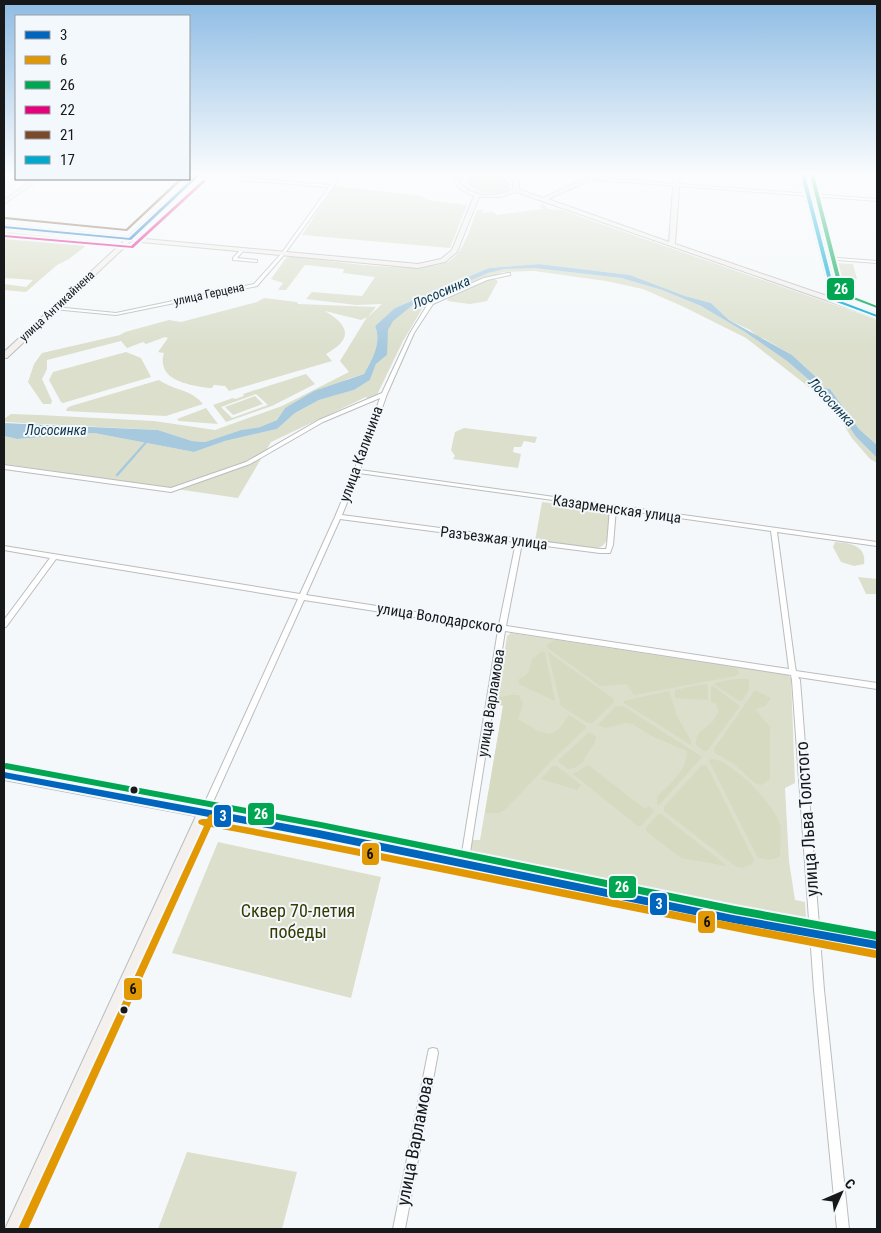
<svg xmlns="http://www.w3.org/2000/svg" width="881" height="1233" font-family="'Roboto Condensed',sans-serif">
<rect width="100%" height="100%" fill="#f5f8fa"/>
<!-- green -->
<path fill="#dbdfcc" fill-rule="evenodd" d="M472 175C486 175 505 171 511 186 501 198 475 194 466 182L467 179Z
M335 186 421 196 427 200 467 205 450 248 302 235Z
M543 204 549 209 561 210 875 319 877 323V445L859 429 830 389 824 388 817 378 792 355 763 338 760 339 750 330 729 320 711 303 685 296 630 275 539 264 489 268 395 308 375 326C382 343 372 359 364 374L348 379 285 408 277 420 260 427 241 430 205 442 192 441 158 430 4 422V419L11 414 40 415 154 421 215 430 282 406 349 372 340 361 367 317 361 320 325 311C350 326 353 339 326 354L332 361 229 391 225 386 214 385 212 388H209C188 385 156 380 164 353L158 352 168 338 165 337 146 344 143 342 127 348 121 341 47 360V369L42 379 52 401 51 404H43L28 382 34 364 42 353 120 335 125 332 169 320 181 322 257 302 264 298 297 302 298 304 376 307 368 317 382 304 356 305 306 299 312 292 362 296 375 277 343 273 344 269 305 265 286 290H278L283 283 271 279 286 258 292 256C324 260 426 277 451 260 465 250 471 225 477 210H483L482 213 493 212 497 215 542 209 540 205Z
M834 263 853 264 857 279 838 277Z
M534 268 621 278 662 290 701 306 745 332 787 361 809 380 842 416 856 437 877 458V463L870 459 851 437 836 411 805 384 746 338 684 307 643 289 606 281 534 271 503 272 491 277 498 281 487 301 470 304 447 301 454 291 425 304 403 341 373 403 366 397 271 442 238 498 4 464V436L17 439 94 433 194 452 225 441 277 429 295 413 319 400 354 390 370 380 376 364 387 355C387 344 385 330 392 321 407 303 480 273 503 269 513 267 524 268 534 268Z
M126 352 141 358 151 377 63 403 61 402 49 380 53 372Z
M306 374 315 384 272 406 226 422 213 405 233 398 235 399 244 396 243 394ZM256 394 268 405 232 418 221 407Z
M159 380C175 391 191 389 203 404L166 416 66 411 67 408 71 406Z
M255 396 263 404 233 415 225 407Z
M206 408 218 424 179 421 177 419Z
M464 428 537 437 535 443 524 441 521 447H514L513 452 521 454 518 468 453 459 455 456 451 450 455 432Z
M542 502 610 511C609 524 612 544 598 548L535 541Z
M835 542C849 543 867 545 864 564L854 566 841 562 833 547Z
M858 577 877 579V594H866Z
M511 633 788 675 791 678 795 783 785 788 789 861 795 900 805 902 806 919 803 922 791 920 478 859 471 852 472 840H480L503 706 497 703 507 636Z
M218 842 381 877 351 998 172 953Z
M187 1152 297 1172 282 1229H158Z"/>
<!-- forest -->
<path fill="#d6dac0" d="M8 232 101 242 109 243 104 246 87 245 69 259 57 265 26 292 4 290V284L26 287 33 280 6 278 4 280V234Z
M555 640 736 668 739 672 736 676 634 695 627 684 600 686 548 648 547 645Z
M542 651 545 653 555 701 521 685 518 682 519 679C529 675 530 670 532 659Z
M548 652 614 699V702L592 723H588L561 706Z
M736 679H749V690L742 701H739L715 685V683Z
M705 684 708 686V700L675 698V690Z
M713 686 740 706 707 751H703L696 744C696 730 704 731 712 722 715 719 717 714 719 711L716 704 711 702V687Z
M755 690 771 698 765 706 755 709 770 727V779L761 785 755 783 734 764 715 753 714 749Z
M669 691 677 716 691 741V745L624 703V701Z
M510 695H518L523 703 518 719 538 731 550 734 559 729 569 715 586 726V728L552 760 506 809 499 813H485L503 706 497 703 498 698Z
M623 706 702 757 660 804 657 805V797C670 783 687 772 687 751L654 737 632 724 625 723 606 728 598 725 615 707Z
M589 732 596 737C595 747 586 751 584 761L574 768 568 769 558 761Z
M711 759C731 759 776 806 780 825 781 835 780 846 780 856 774 861 763 860 757 856L709 761Z
M588 765 645 809 649 806 654 811 641 826H638L573 774Z
M702 765 707 766 754 860 752 864 742 868 735 866 664 811V807Z
M553 766H557L581 785 577 790 541 779Z
M658 814H661L727 866 681 858 646 831V828Z"/>
<!-- water -->
<path fill="#a7c9de" d="M539 264 630 275 685 296 711 303 729 320 792 355 817 378 824 388 830 389 859 429 877 445V458L856 437 842 416 809 380 787 361 745 332 701 306 662 290 621 278 534 268 504 269 488 273 414 304 393 321 388 330 387 355 376 364 370 380 354 390 319 400 295 413 277 429 225 441 194 452 94 433 17 439 4 436V423L158 430 192 441 205 442 241 430 260 427 277 420 285 408 314 391 364 374C372 359 382 343 375 326L395 308 489 268Z"/>
<g fill="none" stroke-linecap="round" stroke-linejoin="round">
<!-- stream-far1 -->
<path stroke="#a7c9de" stroke-width="2" d="M133 457 148 440"/>
<!-- stream -->
<path stroke="#a7c9de" stroke-width="2.5" d="M117 475 134 456"/>
<defs>
<path id="street" d="M189 175H204L331 185 338 175H342L283 256 257 286 116 315 53 309V308L55 307 116 313 254 284 281 254 329 187 189 176Z
M584 177 877 199V201L585 179Z
M242 248 245 249 237 258 256 260H257V262L233 260V258Z
M823 257 877 261V263L824 259 822 258Z
M508 273H510V275L487 280 433 304 414 333 387 394 360 470 877 542V546L777 532 795 666 796 671 877 683V689L798 677 800 680 824 990 849 1229H837L814 990 792 680 791 675 505 631 468 865 467 868 464 869 461 868 460 865 498 630 304 600 208 813 207 816 204 817 201 816 200 813 298 599 56 559 6 627H4V620L50 558 4 550V546L300 594 335 517 354 471 380 398 323 422 250 464 171 492 4 469V465L171 488 246 462 319 420 382 393 410 333 429 302 484 278ZM359 473 610 508 607 545 606 549H600L342 515ZM616 509 771 531 789 669 506 626 522 543 600 553H610L613 545ZM340 519 516 542 499 625 306 595Z
M433 1048 437 1049 438 1053 405 1229H393L428 1053 429 1049Z"/>
<path id="secondary" d="M195 175H200L134 238 418 264 441 259 452 250 474 196C466 193 456 189 454 180L459 175H464L460 180V183C475 198 495 198 513 189V182L506 175H511L519 181V189L543 198 580 181 583 175H589L584 183 548 199 669 242 674 175H680L675 244 830 297V292L800 175H806L836 292V300L877 314V318L516 192 501 197H479L457 252 445 262 418 268 131 241 7 358H4V352L125 240 4 229V225L128 237Z
M34 179H40L4 204V200Z
M4 770 319 828 733 912 877 938V952L733 926 319 840 208 819 22 1229H5L196 816 4 780Z"/>
</defs>
<!-- street casing -->
<use href="#street" stroke="#babdbe" stroke-width="2"/>
<!-- secondary casing -->
<use href="#secondary" stroke="#babdbe" stroke-width="2"/>
<!-- street -->
<use href="#street" fill="#fefefe" fill-rule="evenodd"/>
<!-- secondary -->
<use href="#secondary" fill="#f4f0ed" fill-rule="evenodd"/>
<defs>
<path id="bus-1" d="M196 175H200L131 240 4 228V226L129 238Z
M4 772 319 830 733 915 877 941V949L733 923 319 838 4 778Z"/>
<path id="bus-2" d="M212 814 215 815 216 817 214 821C435 862 654 909 875 950L877 951V957L875 958C653 917 433 869 211 827L28 1229H18L204 826 199 824 198 822 199 820 202 819H207L209 815Z"/>
<path id="bus-3" d="M810 175H814L844 293 877 306V308L840 294Z
M6 763 321 822 735 906 877 932V940L735 914 321 828 6 769 4 768V764Z"/>
<path id="bus-4" d="M203 180 206 181 133 248 4 237V235L131 246Z"/>
<path id="bus-5" d="M179 179H183L127 231 4 219V217H5L126 229Z"/>
<path id="bus-6" d="M801 175H805L835 292V299L877 315V317L831 300V292Z"/>
</defs>
<!-- bus-1 casing -->
<use href="#bus-1" stroke="#f3f8fc" stroke-width="4"/>
<!-- bus-2 casing -->
<use href="#bus-2" stroke="#f3f8fc" stroke-width="4"/>
<!-- bus-3 casing -->
<use href="#bus-3" stroke="#f3f8fc" stroke-width="4"/>
<!-- bus-4 casing -->
<use href="#bus-4" stroke="#f3f8fc" stroke-width="4"/>
<!-- bus-5 casing -->
<use href="#bus-5" stroke="#f3f8fc" stroke-width="4"/>
<!-- bus-6 casing -->
<use href="#bus-6" stroke="#f3f8fc" stroke-width="4"/>
<!-- bus-1 -->
<use href="#bus-1" fill="#0065bd" fill-rule="evenodd"/>
<!-- bus-2 -->
<use href="#bus-2" fill="#e19802" fill-rule="evenodd"/>
<!-- bus-3 -->
<use href="#bus-3" fill="#00a651" fill-rule="evenodd"/>
<!-- bus-4 -->
<use href="#bus-4" fill="#e5007d" fill-rule="evenodd"/>
<!-- bus-5 -->
<use href="#bus-5" fill="#7a4b2a" fill-rule="evenodd"/>
<!-- bus-6 -->
<use href="#bus-6" fill="#00a9ce" fill-rule="evenodd"/>
</g>
<!-- sky -->
<linearGradient id="sky" x2="0" y2="1"><stop stop-color="#8ebce4"/><stop offset="0.5" stop-color="#fafcfd"/><stop offset="1" stop-color="#fafcfd" stop-opacity="0"/></linearGradient>
<rect width="881" height="348" fill="url(#sky)"/>
<!-- markers -->
<g fill="#171819" stroke="#f3f8fc" stroke-width="2">
<circle cx="134" cy="790" r="4.5"/>
<circle cx="124" cy="1010" r="4.5"/>
</g>
<g text-anchor="middle" stroke-width="4" stroke-linejoin="round" paint-order="stroke">
<!-- far-street labels -->
<g font-size="12" fill="#171819" stroke="#f3f8fc">
<text transform="translate(209 294) rotate(-12)" y="4">улица Герцена</text>
<text transform="translate(57 306) rotate(-43)" y="4">улица Антикайнена</text>
</g>
<!-- far-water labels -->
<g font-size="14" font-style="italic" fill="#0e364b" stroke="#f3f8fc">
<text transform="translate(441 292) rotate(-24)" y="5">Лососинка</text>
<text transform="translate(832 402) rotate(47)" y="5">Лососинка</text>
<text x="56" y="435">Лососинка</text>
</g>
<!-- street labels -->
<g font-size="15" fill="#171819" stroke="#f3f8fc">
<text transform="translate(361 454) rotate(-70)" y="5">улица Калинина</text>
<text transform="translate(617 509) rotate(8)" y="5">Казарменская улица</text>
<text transform="translate(494 538) rotate(7)" y="5">Разъезжая улица</text>
<text transform="translate(440 618) rotate(9)" y="5">улица Володарского</text>
<text transform="translate(491 703) rotate(-81)" y="5">улица Варламова</text>
</g>
<!-- near-street labels -->
<g font-size="18" fill="#171819" stroke="#f3f8fc">
<text transform="translate(807 819) rotate(-94)" y="6">улица Льва Толстого</text>
<text transform="translate(415 1141) rotate(-79)" y="6">улица Варламова</text>
</g>
<!-- near-park labels -->
<g font-size="18" fill="#373a00" stroke="#f3f8fc">
<text x="298" y="917">Сквер 70-летия<tspan x="298" dy="21">победы</tspan></text>
</g>
</g>
<g stroke="#f3f8fc" stroke-width="2">
<rect x="826" y="277" width="29" height="24" rx="5" fill="#00a651"/>
<rect x="247" y="802" width="28" height="24" rx="5" fill="#00a651"/>
<rect x="213" y="804" width="19" height="24" rx="5" fill="#0065bd"/>
<rect x="361" y="842" width="19" height="24" rx="5" fill="#e19802"/>
<rect x="608" y="875" width="29" height="24" rx="5" fill="#00a651"/>
<rect x="649" y="892" width="19" height="24" rx="5" fill="#0065bd"/>
<rect x="697" y="910" width="19" height="24" rx="5" fill="#e19802"/>
<rect x="123" y="977" width="20" height="24" rx="5" fill="#e19802"/>
</g>
<g font-size="14" text-anchor="middle" font-weight="bold" fill="#fff">
<text x="841" y="294">26</text>
<text x="261" y="819">26</text>
<text x="223" y="821">3</text>
<text x="622" y="892">26</text>
<text x="659" y="909">3</text>
</g>
<g font-size="14" text-anchor="middle" font-weight="bold" fill="#111">
<text x="370" y="859">6</text>
<text x="707" y="927">6</text>
<text x="133" y="994">6</text>
</g>
<!-- border -->
<rect width="881" height="1233" fill="none" stroke="#171819" stroke-width="10"/>
<!-- legend -->
<rect x="15" y="15" width="175" height="165" fill="#f3f8fc" stroke="#9b9ea1"/>
<rect x="25" y="31" width="25" height="8" fill="#0065bd" stroke="#9b9ea1"/>
<text x="60" y="40" font-size="15" fill="#171819">3</text>
<rect x="25" y="56" width="25" height="8" fill="#e19802" stroke="#9b9ea1"/>
<text x="60" y="65" font-size="15" fill="#171819">6</text>
<rect x="25" y="81" width="25" height="8" fill="#00a651" stroke="#9b9ea1"/>
<text x="60" y="90" font-size="15" fill="#171819">26</text>
<rect x="25" y="106" width="25" height="8" fill="#e5007d" stroke="#9b9ea1"/>
<text x="60" y="115" font-size="15" fill="#171819">22</text>
<rect x="25" y="131" width="25" height="8" fill="#7a4b2a" stroke="#9b9ea1"/>
<text x="60" y="140" font-size="15" fill="#171819">21</text>
<rect x="25" y="156" width="25" height="8" fill="#00a9ce" stroke="#9b9ea1"/>
<text x="60" y="165" font-size="15" fill="#171819">17</text>
<!-- north arrow -->
<g transform="translate(841 1193) rotate(45)" stroke="#f3f8fc" stroke-width="4" paint-order="stroke">
<path d="M0-4L9 19L0 12L-9 19Z" fill="#171819"/>
<text y="-8" font-size="14" font-weight="bold" text-anchor="middle" fill="#171819">С</text>
</g>
</svg>
